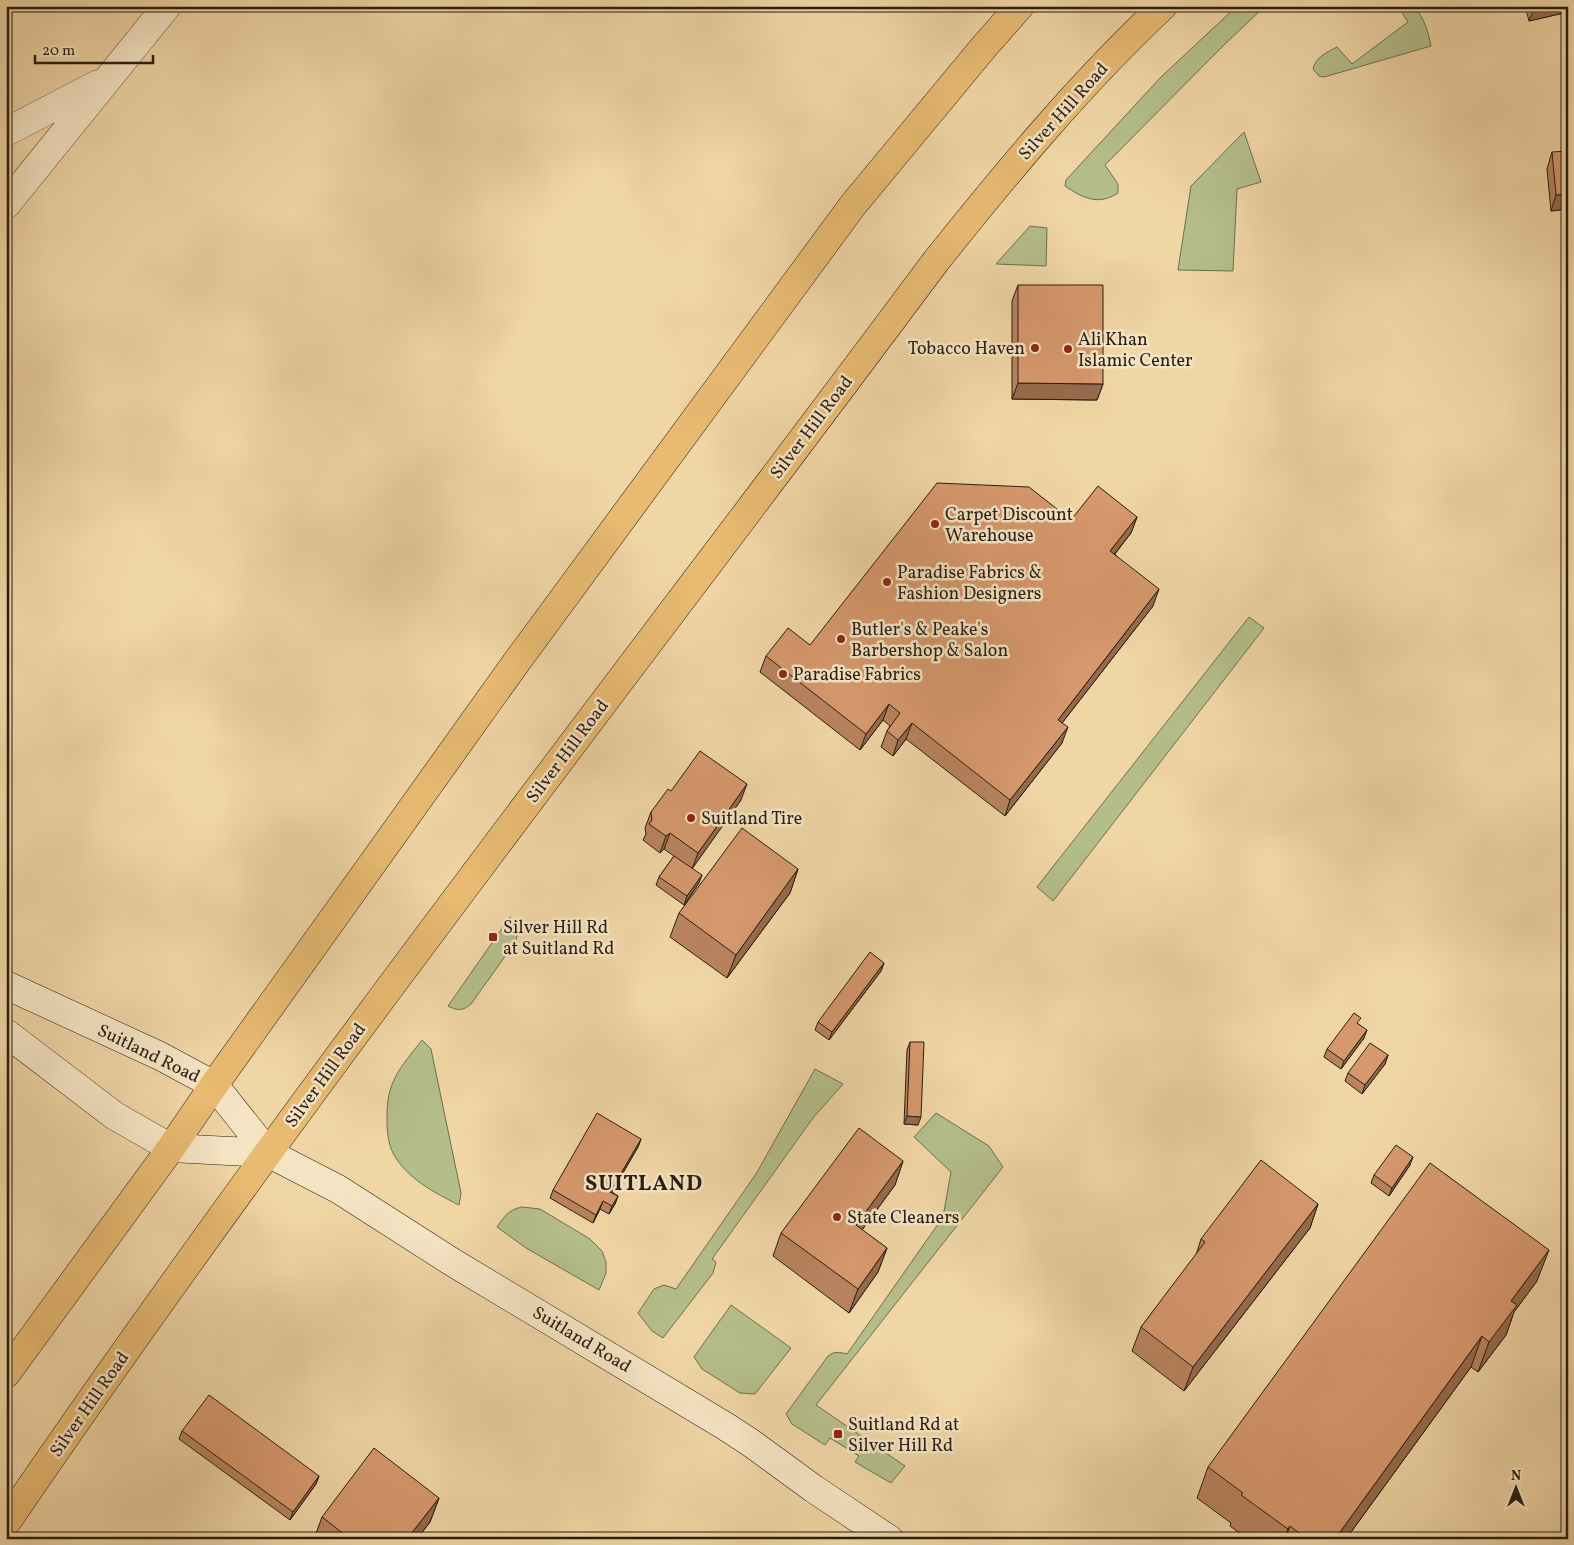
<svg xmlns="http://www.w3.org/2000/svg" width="1574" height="1545" font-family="Vollkorn,serif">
<rect width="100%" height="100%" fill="#f0d5a5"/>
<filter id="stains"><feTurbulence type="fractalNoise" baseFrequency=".004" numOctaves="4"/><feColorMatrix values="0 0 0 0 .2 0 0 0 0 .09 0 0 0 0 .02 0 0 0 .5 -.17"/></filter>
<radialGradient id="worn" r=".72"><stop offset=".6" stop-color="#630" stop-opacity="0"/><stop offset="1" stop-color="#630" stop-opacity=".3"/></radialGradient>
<!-- green -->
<path fill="#b4be8b" stroke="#6e6e4e" d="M1237 6H1265L1223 46 1105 165 1118 184V193C1098 206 1083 198 1065 186L1066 180 1161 77Z
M1398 6H1414C1424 18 1428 31 1431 46L1324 77 1319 76 1313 69C1315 58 1327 52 1337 47L1352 64 1408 22Z
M1244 132 1261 182 1237 189 1233 271 1178 270 1191 186Z
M1030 226 1047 228 1046 266 996 264Z
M1249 617 1264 628 1053 901 1037 887Z
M510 917C520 930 520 934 511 948L471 1004C463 1011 458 1011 448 1006Z
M422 1040 431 1049 461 1193 459 1205C435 1193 406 1178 393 1153 388 1143 387 1130 387 1119 387 1105 388 1091 395 1078 401 1065 413 1052 422 1040Z
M815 1069 843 1084 813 1118 712 1259 716 1262 713 1273 663 1338 652 1331 638 1313 654 1289 664 1285 676 1289 756 1174Z
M936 1113 989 1146 1003 1167 816 1405 905 1466 891 1483 855 1462 859 1456 830 1438 825 1445 792 1424 786 1414 828 1356C835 1351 839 1352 847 1354L943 1217 951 1172 914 1137Z
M522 1207 540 1209 590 1239 602 1251 606 1262V1273L599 1290 526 1248 497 1227C505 1216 508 1210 522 1207Z
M731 1305 791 1348 755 1394 740 1393 702 1369 694 1357Z"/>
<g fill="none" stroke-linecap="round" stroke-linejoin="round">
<defs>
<path id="street" d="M6 132 98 84
M6 205 167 6"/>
<path id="secondary" d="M6 985 160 1056 214 1085 268 1153
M6 1033 115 1116 171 1148 268 1153 338 1189 452 1262 725 1426 751 1443 814 1489 889 1539"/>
<path id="primary" d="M6 1374 171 1148 214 1085 518 660 853 205 983 48 1020 6
M6 1523C301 1091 624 680 936 261 1007 172 1080 84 1163 6"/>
</defs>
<!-- street casing -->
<use href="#street" stroke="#5a4c37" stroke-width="29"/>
<!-- secondary casing -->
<use href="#secondary" stroke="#281e12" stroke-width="29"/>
<!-- primary casing -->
<use href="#primary" stroke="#281e12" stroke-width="29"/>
<!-- street -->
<use href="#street" stroke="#f5e4c4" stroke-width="28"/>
<!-- secondary -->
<use href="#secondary" stroke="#f5e4c4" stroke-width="28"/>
<!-- primary -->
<use href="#primary" stroke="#e8ba72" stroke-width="28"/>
</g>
<!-- wall -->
<path fill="#b8835e" stroke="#281e12" d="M1525 6H1568V12L1529 21Z
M1552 152 1568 209 1551 211 1547 169Z
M1018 285 1103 384 1097 400 1012 399V301Z
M1137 517 1131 533 1115 554 1153 606 1062 723V743L1005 816 906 739 893 756 881 747 887 731 890 726 883 720 860 750 760 672 766 656 810 645 1071 520Z
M671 791 741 800 692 868 699 883 684 905 656 885 659 877 674 856 664 849 660 853 643 840 646 834 645 828 651 812Z
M798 869 790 893 727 978 670 937 679 913Z
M884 963 881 971 829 1040 815 1030 818 1022Z
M1359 1024 1364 1038 1341 1069 1324 1057 1327 1049Z
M910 1042 918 1125 904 1124 907 1050Z
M1388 1055 1385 1064 1362 1094 1345 1081 1348 1073Z
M641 1139 638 1147 612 1192 618 1196 615 1204 609 1214 600 1209 593 1223 550 1198 553 1190Z
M903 1161 895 1185 862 1230 887 1248 878 1272 849 1313 773 1256 781 1233Z
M1410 1165 1389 1196 1371 1183 1374 1175Z
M1318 1204 1310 1228 1184 1391 1132 1351 1141 1327 1196 1255 1201 1239Z
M1537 1281 1514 1312 1506 1335 1478 1372 1471 1367 1346 1539H1248L1230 1526 1231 1523 1197 1498 1208 1467Z
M182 1431 319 1476 316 1484 290 1520 179 1439Z
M439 1498 430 1522 417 1539H314L322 1517Z"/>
<!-- shaded-wall -->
<path fill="#966a4c" stroke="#281e12" d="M1513 6H1524L1511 10Z
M1535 6H1568V12L1529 21Z
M1568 194V209L1551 211 1556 195Z
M1018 383 1103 384 1097 400 1012 399Z
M1137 517 1131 533 1104 567 1110 551Z
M1159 589 1153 606 1052 736 1058 720Z
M889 704 883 720 860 750 866 734Z
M912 723 906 739 893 756 898 740Z
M1068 727 1062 743 1005 816 1010 800Z
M747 784 741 800 692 869 698 853Z
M670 833 664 849 660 853 666 836Z
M798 869 790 893 727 978 736 955Z
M702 875 699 883 684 905 687 896Z
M884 963 881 971 829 1040 832 1032Z
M1367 1030 1364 1038 1341 1069 1344 1061Z
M1388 1055 1385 1064 1362 1094 1365 1085Z
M907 1116 921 1117 918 1125 904 1124Z
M641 1139 638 1147 607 1200 610 1192Z
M1413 1157 1410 1165 1389 1196 1392 1188Z
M903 1161 895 1185 848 1249 856 1225Z
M618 1196 615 1204 609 1214 612 1206Z
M603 1201 600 1209 593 1223 596 1215Z
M1318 1204 1310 1228 1184 1391 1193 1367Z
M887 1248 878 1272 849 1313 858 1289Z
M1549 1250 1537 1281 1514 1312 1506 1335 1478 1372 1489 1342 1511 1301Z
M1482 1336 1471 1367 1346 1539H1335Z
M319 1476 316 1484 290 1520 293 1512Z
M439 1498 430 1522 417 1539H407Z
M1290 1526 1285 1539H1284L1288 1529Z"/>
<!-- building -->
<path fill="#d6986d" stroke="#281e12" d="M1568 151V194L1556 195 1552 152Z
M1018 285H1103V384L1018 383Z
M937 483 1029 487 1071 520 1098 486 1137 517 1110 551 1159 589 1058 720 1068 727 1010 800 912 723 898 740 887 731 900 713 889 704 866 734 766 656 788 628 810 645Z
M700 751 747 784 698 853 670 833 666 836 649 824 652 820 651 812 668 789 671 791Z
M742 828 798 869 736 955 679 913Z
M674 856 702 875 687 896 659 877Z
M870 952 884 963 832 1032 818 1022Z
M1354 1013 1361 1018 1357 1023 1367 1030 1344 1061 1327 1049Z
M910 1042H924L921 1117 907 1116Z
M1370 1043 1388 1055 1365 1085 1348 1073Z
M597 1113 641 1139 610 1192 618 1196 612 1206 603 1201 596 1215 553 1190Z
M859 1128 903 1161 856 1225 887 1248 858 1289 781 1233Z
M1396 1145 1413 1157 1392 1188 1374 1175Z
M1261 1160 1318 1204 1193 1367 1141 1327 1205 1242 1201 1239Z
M1430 1163 1549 1250 1511 1301 1517 1305 1489 1342 1482 1336 1335 1539H1307L1290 1526 1288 1529 1241 1495 1243 1493 1208 1467Z
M209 1395 319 1476 293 1512 182 1431Z
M374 1448 439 1498 407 1539H350L322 1517Z"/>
<!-- markers -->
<g fill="#8f2418" stroke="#f5e4c4" stroke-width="2">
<circle cx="1035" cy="348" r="5"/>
<circle cx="1068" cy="349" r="5"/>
<circle cx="935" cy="524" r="5"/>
<circle cx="887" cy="582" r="5"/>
<circle cx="841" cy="639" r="5"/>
<circle cx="783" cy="674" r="5"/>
<circle cx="691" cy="818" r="5"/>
<rect x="488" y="932" width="10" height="10" rx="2.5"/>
<circle cx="837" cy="1217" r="5"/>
<rect x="833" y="1429" width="10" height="10" rx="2.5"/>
</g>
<g text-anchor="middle" stroke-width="5" stroke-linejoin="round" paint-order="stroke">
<!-- street labels -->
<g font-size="18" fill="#281e12" stroke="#f5e4c4">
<text transform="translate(1063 111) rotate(-48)" y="6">Silver Hill Road</text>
<text transform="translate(811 427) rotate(-53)" y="6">Silver Hill Road</text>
<text transform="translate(567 751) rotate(-53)" y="6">Silver Hill Road</text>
<text transform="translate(149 1053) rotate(26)" y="6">Suitland Road</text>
<text transform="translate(325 1075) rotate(-54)" y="6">Silver Hill Road</text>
<text transform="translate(582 1339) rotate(31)" y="6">Suitland Road</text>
<text transform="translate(89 1404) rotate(-55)" y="6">Silver Hill Road</text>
</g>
<!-- poi labels -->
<g font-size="18" fill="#281e12" stroke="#f5e4c4" text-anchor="start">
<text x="1078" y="345">Ali Khan<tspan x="1078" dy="21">Islamic Center</tspan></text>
<text x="1025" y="354" text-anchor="end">Tobacco Haven</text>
<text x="945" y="520">Carpet Discount<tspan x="945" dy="21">Warehouse</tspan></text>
<text x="897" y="578">Paradise Fabrics &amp;<tspan x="897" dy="21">Fashion Designers</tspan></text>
<text x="851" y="635">Butler's &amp; Peake's<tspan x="851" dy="21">Barbershop &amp; Salon</tspan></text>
<text x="793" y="680">Paradise Fabrics</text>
<text x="701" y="824">Suitland Tire</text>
<text x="503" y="933">Silver Hill Rd<tspan x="503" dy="21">at Suitland Rd</tspan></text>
<text x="847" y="1223">State Cleaners</text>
<text x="848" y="1430">Suitland Rd at<tspan x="848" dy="21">Silver Hill Rd</tspan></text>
</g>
<!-- district labels -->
<g font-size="22" font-weight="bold" letter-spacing="1" fill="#281e12" stroke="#f5e4c4">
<text x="644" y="1190">SUITLAND</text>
</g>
</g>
<!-- margin -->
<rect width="1574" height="1545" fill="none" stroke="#f0d5a5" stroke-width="25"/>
<rect x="8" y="8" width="1559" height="1530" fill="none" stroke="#281e12" stroke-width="2.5"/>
<rect x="12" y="12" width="1549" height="1520" fill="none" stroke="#281e12"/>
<!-- north arrow -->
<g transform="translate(1516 1488)" stroke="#f5e4c4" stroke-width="4" paint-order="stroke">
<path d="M0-4L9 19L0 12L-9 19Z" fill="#281e12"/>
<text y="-8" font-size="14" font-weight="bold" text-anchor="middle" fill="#281e12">N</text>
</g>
<!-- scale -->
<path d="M35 55v8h118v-8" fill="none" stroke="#281e12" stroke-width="2.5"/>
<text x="42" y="55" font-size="15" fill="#281e12" stroke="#f5e4c4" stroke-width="4" paint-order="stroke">20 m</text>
<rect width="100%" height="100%" filter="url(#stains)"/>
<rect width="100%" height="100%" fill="url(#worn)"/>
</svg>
